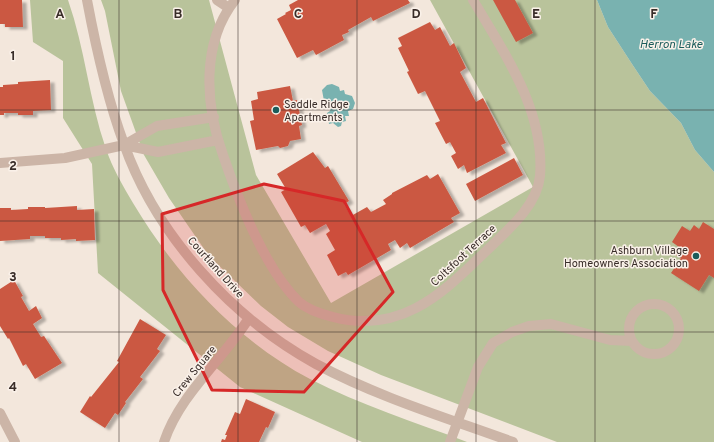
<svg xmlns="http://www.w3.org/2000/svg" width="714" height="442" font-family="Overpass,sans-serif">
<defs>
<filter id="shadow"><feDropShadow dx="4.5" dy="2.5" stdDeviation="1" flood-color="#0004"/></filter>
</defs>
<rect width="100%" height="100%" fill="#f3e7dc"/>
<!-- green -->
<path fill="#b9c39b" d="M30 0H68C85 48 89 100 106 149 112 167 123 186 133 203 176 275 235 339 310 379 360 405 415 422 467 442H362L240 387 98 273 92 164 63 118V61L33 42Z
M101 0H209L256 175 331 303 533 187 430 0H597L608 27 632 64 650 91 681 123 695 150 714 172V442H557L381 375 328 351 288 327 261 306 209 256 169 198 144 155 121 91 105 11Z"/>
<!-- water -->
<path fill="#79b2b0" d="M597 0H714V172L695 150 681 123 650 91 632 64 608 27Z
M332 84 339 87 340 91 344 90 345 94 352 96 355 103 353 109 348 111 349 116H345L346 121 342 122 341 126 338 127 333 123 329 124 327 113 330 111 331 106 330 102 324 101 322 90 327 85Z"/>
<!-- building -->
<path fill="#cb5942" filter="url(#shadow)" d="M0 0H22L23 27H5V24H0Z
M298 0H408L410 3 373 21 371 17 348 30 349 32 342 35 344 40 316 55 313 50 297 58 277 19 286 14 285 13 291 10 289 5Z
M493 0H515L533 33 516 42Z
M430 22 435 30 440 27 450 46 454 43 466 68 460 72 476 102 483 98 506 143 501 145 506 153 467 173 464 165 458 169 451 156 456 153 450 142 446 144 435 123 440 121 425 91 418 94 407 72 409 71 398 48 402 46 398 38Z
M50 80 51 110 33 111V115H18V113H4V115H0V87H3V85L18 84V82Z
M290 86 293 101 297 100 302 125 299 126 301 139 290 141 288 146 280 148 278 146 256 150 250 121 254 120 251 101 258 99 257 92Z
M313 152 325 168 328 166 349 201 344 204 351 216 367 207 371 212 386 204 383 200 392 194V193L427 175 430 179 438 174 460 213 451 218 454 222 410 248 407 243 400 248 395 240 388 244 391 250 348 275 346 272 338 276 327 255 335 250 326 234 330 231 326 224 310 233 305 225 301 227 281 192 286 189 277 174Z
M514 158 523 175 475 201 466 184Z
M77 206V210L94 209 95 240 76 241V239L61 240V238H45V236H30V239L0 241V208H11V210L28 209V207H45V208Z
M703 222 714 229V278L709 275 699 291 671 273 681 258 674 254 679 247 672 242 682 226 690 231 694 225 699 229Z
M14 280 23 296 21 297 29 311 36 306 42 318 33 324 41 337 44 336 62 363 35 379 26 364 23 366 9 338 8 339 0 326V289Z
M140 319 166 335 157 349 160 351 140 377 143 379 125 402 126 403 118 415 115 413 105 428 80 412 90 396 91 397 119 362 117 361Z
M246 399 275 412 268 428 266 427 259 442H221L222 439 225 440 227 435H225L235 412 240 414Z"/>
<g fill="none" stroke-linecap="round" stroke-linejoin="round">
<!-- minor -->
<path stroke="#ccb5a7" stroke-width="10" d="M87 0C96 48 107 98 124 144 156 235 232 318 316 364 378 397 447 418 513 442
M217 0 229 8
M235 0C201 43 205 105 223 155 238 199 265 269 299 302 308 310 321 314 333 317 398 334 439 297 482 255 503 234 537 208 540 176 545 111 505 54 473 0
M124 145 158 152 218 140
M0 163 65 158 124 145 157 126 214 117
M629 329a25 25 0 1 1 50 0a25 25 0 1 1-50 0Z
M0 413 15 442
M164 442C180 394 222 361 249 318
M450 442 478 367 493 343 512 332 529 326 551 324 610 340 632 341"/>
</g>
<!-- marked area -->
<path fill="#d62828" fill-opacity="0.2" stroke="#d62828" stroke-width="3" stroke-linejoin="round" d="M264 184 344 201 393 292 304 392 212 390 163 290 162 214Z"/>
<!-- grid -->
<path fill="none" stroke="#382c28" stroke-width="1" stroke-opacity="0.55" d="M119 0V442M238 0V442M357 0V442M476 0V442M595 0V442M0 110H714M0 221H714M0 332H714"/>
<!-- markers -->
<g fill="#1b5c5b" stroke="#faf1e9" stroke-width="1.5">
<circle cx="276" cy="110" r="4"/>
<circle cx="696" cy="256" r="4"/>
</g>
<g text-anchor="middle" stroke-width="3" stroke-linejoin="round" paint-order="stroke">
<!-- poi labels -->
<g font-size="11" fill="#382c28" stroke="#faf1e9" text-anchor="start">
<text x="284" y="108">Saddle Ridge<tspan x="284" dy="13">Apartments</tspan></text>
<text x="688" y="254" text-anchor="end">Ashburn Village<tspan x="688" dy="13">Homeowners Association</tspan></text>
</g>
<!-- street labels -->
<g font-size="11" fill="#382c28" stroke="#faf1e9">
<text transform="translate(463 255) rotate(-43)" y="4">Coltsfoot Terrace</text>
<text transform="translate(216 267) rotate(48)" y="4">Courtland Drive</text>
<text transform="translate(194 371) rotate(-51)" y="4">Crew Square</text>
</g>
<!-- water labels -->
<g font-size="12" font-style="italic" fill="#1b5c5b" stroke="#faf1e9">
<text x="671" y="48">Herron Lake</text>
</g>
</g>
<g font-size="13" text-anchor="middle" font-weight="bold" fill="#382c28" stroke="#faf1e9" stroke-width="3" stroke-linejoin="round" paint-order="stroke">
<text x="60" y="18">A</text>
<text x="178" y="18">B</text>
<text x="298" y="18">C</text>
<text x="416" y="18">D</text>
<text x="536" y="18">E</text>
<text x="654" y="18">F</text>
<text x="13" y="60">1</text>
<text x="13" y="170">2</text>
<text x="13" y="281">3</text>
<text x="13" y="391">4</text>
</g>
</svg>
